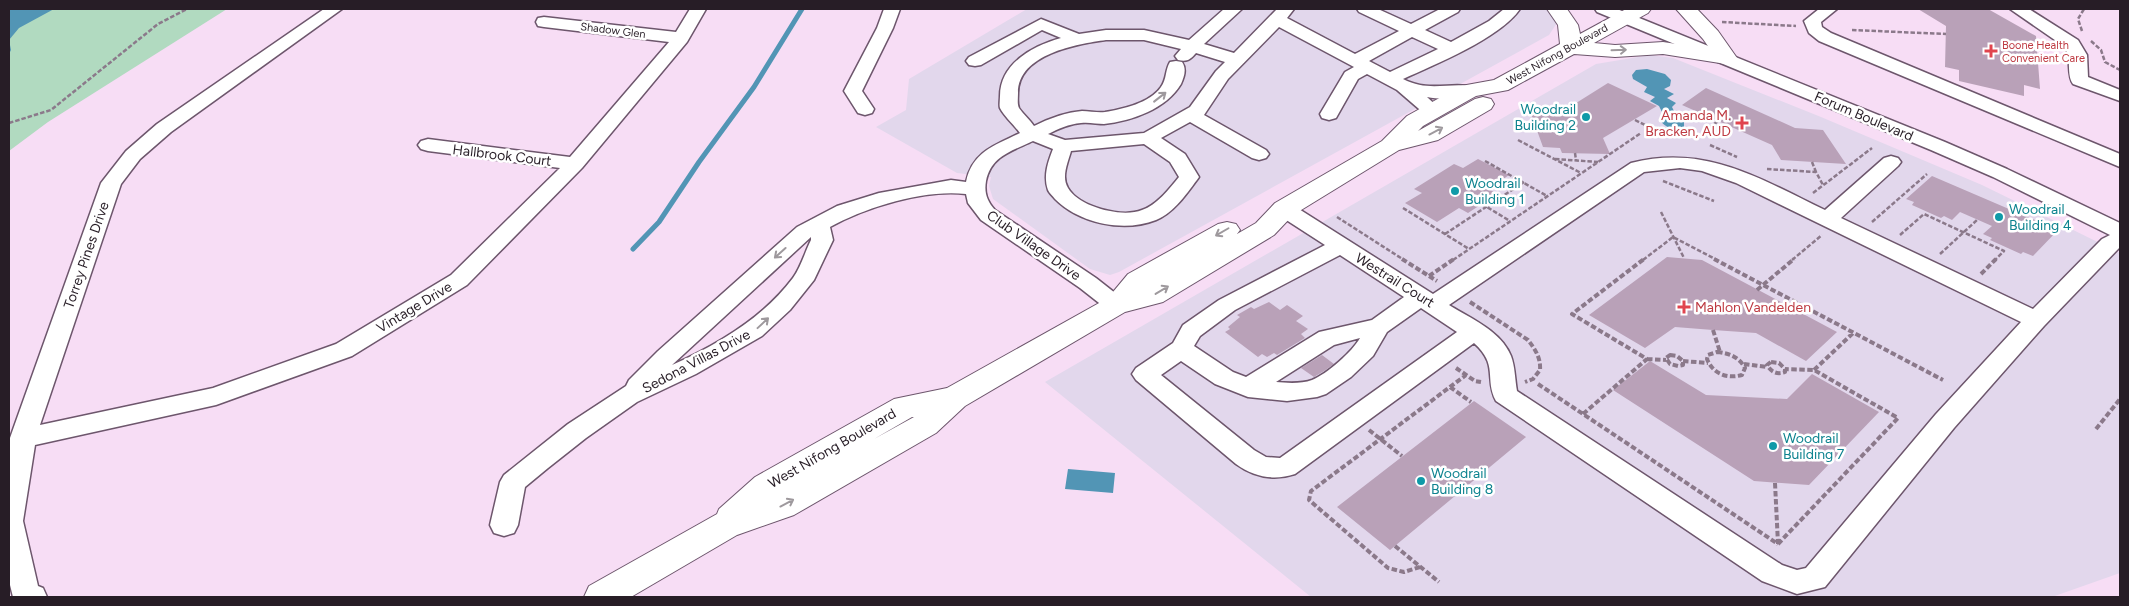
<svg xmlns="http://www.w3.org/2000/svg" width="2129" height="606" font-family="Figtree,sans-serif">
<rect width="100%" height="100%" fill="#f7ddf5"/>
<!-- commercial -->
<path fill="#e2d7ec" d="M1027 9H1548L1556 18 1557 23 1549 35 1119 272 1110 275 1090 269 993 199 989 186 991 177 957 173 876 127 906 110 909 79Z
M1650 55 1673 58 1821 117 1982 185 2120 253V573L2052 597H1311L1045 382 1596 64Z"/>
<!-- green -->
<path fill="#b1dac0" d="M9 9H227L48 122 9 151Z"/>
<!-- water -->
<path fill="#5295b5" d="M9 9H54L19 28 9 40 11 50 9 54Z
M1647 69 1665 74 1671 80 1670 86 1664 89 1674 94 1667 98 1676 103 1672 107 1677 117 1684 121V127C1675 131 1665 128 1660 120L1664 116 1659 106 1650 101 1655 97 1644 92 1647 87 1633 79 1632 75 1636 70Z
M1068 469 1115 473 1113 493 1065 489Z"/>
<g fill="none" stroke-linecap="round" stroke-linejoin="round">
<!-- stream -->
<path stroke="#5295b5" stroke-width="5" d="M633 249 659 222 699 162 754 87 802 9"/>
</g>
<!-- building -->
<path fill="#b9a1b8" d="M1918 9H1988L2036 36 2040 89 2024 85V96L1959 81V70L1945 67 1946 26Z
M1608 83 1657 106 1603 138 1610 154 1562 153 1560 148 1543 147 1531 114 1557 115Z
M1706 88 1795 128 1823 130 1846 164 1781 160 1772 145 1682 105Z
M1478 159 1509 175 1489 189 1497 194 1468 213 1459 208 1437 222 1405 203 1422 193 1414 189 1454 164 1463 168Z
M1932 176 2058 230 2033 256 2023 252 2021 254 1990 240 1992 238 1983 234 1992 226 1960 212 1952 220 1944 216 1941 218 1912 205 1914 202 1906 199Z
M1667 257 1702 260 1837 332 1806 361 1756 333 1713 330 1675 327 1645 348 1589 315Z
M1269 302 1280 310 1287 305 1303 316 1296 321 1308 329 1301 334 1305 338 1277 355 1274 353 1267 357 1262 354 1258 357 1225 332 1230 329 1228 327 1240 317 1237 315 1251 307 1254 309Z
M1322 355 1334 364 1324 371 1314 377 1301 368Z
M1650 361 1706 395 1787 399 1812 374 1879 412 1809 485 1754 481 1613 390Z
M1474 401 1526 437 1390 550 1337 507Z"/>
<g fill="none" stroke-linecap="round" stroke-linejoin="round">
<defs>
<path id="minor" d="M324 9H342L171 132 140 159 121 184 40 425 213 388 336 344 451 275 560 168 428 151 421 149 418 145 421 141 428 139 570 157 669 42 544 27 538 26 536 22 538 18 544 17 676 32 690 9H706L687 42 582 168 467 285 352 356 216 405 35 445 23 521 38 586 43 588 47 597H13L9 581 10 438 101 183 126 151 157 124Z
M884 9H900L893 28 862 91 874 109 872 113 865 115 858 113 844 91 877 28Z
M1224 9H1242L1204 44 1234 53 1277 9H1294L1287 18 1355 54 1399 31 1359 12 1357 9H1378L1411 24 1440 9H1460L1458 12 1425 30 1451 42 1489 21 1504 9H1520C1500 38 1436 64 1403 79 1430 93 1451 81 1475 87L1478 91 1475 95C1461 98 1442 100 1427 97L1442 111 1440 115 1433 117 1426 115 1397 90 1367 74 1358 79 1336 118 1329 120 1322 118 1320 114 1345 72 1354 67 1279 27 1228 79 1204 115 1266 150 1269 154 1266 158 1259 160 1252 158 1190 122 1161 138 1185 154 1199 177C1188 192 1174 213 1156 220 1123 233 1079 223 1055 199 1053 196 1049 193 1048 190 1043 176 1048 162 1053 149L1033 141C1012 151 991 156 986 181 984 193 987 201 995 210L1096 278 1124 300 1127 305 1124 310 1116 313 1108 310 1080 288 981 220 968 203 966 194C925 189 866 207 830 227L833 240 814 280 790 310 762 336 696 374 637 402 586 438 548 468 525 487 518 525 514 533 504 536 494 533 490 525 500 482 504 475 568 424 626 386 629 380 658 351 797 227 837 206 879 193 951 180 966 182C972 152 995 145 1020 133 1014 125 1004 116 1000 108 999 105 1000 100 1000 96 1000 64 1032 46 1061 38L1042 30 981 65 975 66 969 65 966 61 969 57 1041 19 1079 34 1106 30H1144L1189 40ZM1412 37 1438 49 1390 72 1369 61ZM1106 40H1144L1181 49 1175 56 1178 60C1187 62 1190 60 1196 53L1225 62 1216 71 1190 107 1144 133 1065 140 1048 134C1058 129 1069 124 1081 123 1089 122 1097 124 1104 124 1132 121 1166 109 1181 84 1184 77 1187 69 1182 62L1176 61 1170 62C1165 70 1167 79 1161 87 1150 103 1123 109 1105 112 1098 113 1090 111 1082 111 1067 112 1048 119 1034 126 1030 120 1023 114 1019 108 1017 104 1018 98 1018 93 1018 54 1077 44 1106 40ZM1144 144 1170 162 1179 177C1169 189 1157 205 1142 210 1122 218 1079 207 1068 188 1061 177 1068 162 1071 151ZM811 237V240C805 252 801 267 793 278 763 318 717 345 672 365Z
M1595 9H1617L1945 142 2007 169 2120 223V247L2044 326 1954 428 1825 587 1797 594 1762 581 1496 401C1484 379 1499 365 1474 343L1295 474C1274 481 1254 477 1236 464L1136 380 1132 374 1136 368 1173 343 1183 325 1219 300 1325 245 1277 214 1274 209 1277 204 1284 203 1291 204 1433 294 1631 163C1706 144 1760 179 1825 210L1884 158 1891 156 1898 158 1901 162 1898 166 1841 218 2033 309 2102 239 2110 235 1993 177 1931 150 1597 12ZM1680 168 1702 171 1736 183 2021 322 1936 414 1806 568 1797 570 1782 565 1517 391C1515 380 1515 366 1511 356 1501 331 1470 318 1449 305L1644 172ZM1340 255 1404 297 1372 320 1319 332 1246 377 1233 372 1194 346 1200 336 1235 310ZM1421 308 1457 332 1280 458 1266 457 1254 450 1161 375 1181 361 1215 384 1248 397 1287 401 1317 397 1326 394 1351 377 1373 356 1387 332ZM1360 338C1352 352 1327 374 1312 380 1301 384 1287 383 1276 382L1334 345Z
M1819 9H1837L1821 22 1822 27 1831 33 2120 154V167L1819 41 1809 33 1804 21Z
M2010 9H2029L2078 40 2087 55 2088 77 2120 90V101L2073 84C2066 74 2072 59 2065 47Z"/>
<path id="major" d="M1547 9H1567L1578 25 1580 34 1626 9H1651L1648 13 1594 43 1615 45 1663 42 1710 49 1703 39 1676 9H1697L1718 31 1737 58 1734 63 1726 64 1663 54 1615 57 1574 54 1508 90 1476 96 1423 126 1418 131 1475 99 1483 97 1491 99 1494 104 1491 109 1438 140 1399 150 1293 215 1274 235 1163 302 1125 312 965 406 936 433 794 515 737 535 631 597H584L589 586 717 514 719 509 755 477 894 399 947 388 1108 298 1128 274 1218 224 1227 222 1236 224 1240 230 1237 234 1256 223 1275 203 1382 141 1407 116 1461 86 1494 80 1560 44 1558 25ZM912 417H914L874 439Z"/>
</defs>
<!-- minor casing -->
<use href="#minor" stroke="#6d566c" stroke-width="3"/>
<!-- major casing -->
<use href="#major" stroke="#6d566c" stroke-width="2"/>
<!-- path-far1 -->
<path stroke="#8b798a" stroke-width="2.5" stroke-dasharray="4.5 2" stroke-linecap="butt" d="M1722 22 1796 26
M1852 30 1946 34
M2082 31 2078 19 2084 9
M2091 41 2101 50 2105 62 2120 70
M1635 120 1649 127
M9 123 51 110 158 24 187 9
M1704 132 1718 121
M1518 140 1581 173
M1710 145 1737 157
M1575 153 1576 160
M1555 159 1598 162
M1485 161 1547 196
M1812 162 1816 172
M1767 169 1816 172 1823 185
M1663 181 1714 201
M1813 193 1872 148
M1482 204 1510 221
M1403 208 1469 249
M1661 212 1684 258
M1337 217 1404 260
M1872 222 1927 174
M1445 234 1524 182
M1900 235 1924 214 2004 251 1995 260
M1940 254 1977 220
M1453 260 1641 133
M1643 260 1673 237 1717 260
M1792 260 1822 235"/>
<!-- path -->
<path stroke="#8b798a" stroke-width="4" stroke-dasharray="5.5 2.5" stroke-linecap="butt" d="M1402 259 1437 281
M1714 259 1943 380
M1981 274 1996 259
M1429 276 1454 259
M1757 290 1794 259
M1470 302 1528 340C1535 349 1541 358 1540 370L1533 379 1525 382
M1713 330 1720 352
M1717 352C1729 353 1739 357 1745 368L1742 375C1727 379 1713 374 1707 359L1708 355Z
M1670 355 1677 356 1683 361V365L1678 366 1670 364 1666 358Z
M1647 359 1666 360
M1683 361 1708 363
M1771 362 1779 363 1785 369V372C1777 375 1771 372 1767 365Z
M1744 364 1767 367
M1456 368 1475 381 1481 382
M1814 370 1853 333
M1538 384 1778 544
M1450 387 1471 402
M1583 414 1647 359 1572 314 1644 259
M2096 429 2120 399
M1369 430 1402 456
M1775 483 1778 544
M1778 544 1898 418 1814 370 1785 369
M1395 546 1439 582
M1420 567 1404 572 1388 568 1309 500 1311 491 1466 375"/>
<!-- minor -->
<use href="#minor" fill="#fff" fill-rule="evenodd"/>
<!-- major -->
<use href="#major" fill="#fff" fill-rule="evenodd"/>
</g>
<!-- one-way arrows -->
<defs><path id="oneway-shaft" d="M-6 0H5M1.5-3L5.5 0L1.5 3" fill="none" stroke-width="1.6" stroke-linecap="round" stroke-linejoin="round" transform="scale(1.25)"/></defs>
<g stroke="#9e999d">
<use href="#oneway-shaft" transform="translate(1619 50) rotate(-2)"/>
<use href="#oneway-shaft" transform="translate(1160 97) rotate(-38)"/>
<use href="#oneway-shaft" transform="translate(1436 131) rotate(-28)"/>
<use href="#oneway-shaft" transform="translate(1222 232) rotate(150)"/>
<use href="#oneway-shaft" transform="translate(780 253) rotate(138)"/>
<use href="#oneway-shaft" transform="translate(1162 290) rotate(-31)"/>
<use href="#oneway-shaft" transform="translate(763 323) rotate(-43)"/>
<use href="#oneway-shaft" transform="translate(787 503) rotate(-28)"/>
</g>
<!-- markers -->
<g fill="#e0444e" stroke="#fff" stroke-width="2">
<path d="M1988.5 43.5h5v5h5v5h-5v5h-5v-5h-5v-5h5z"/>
<path d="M1739.5 115.5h5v5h5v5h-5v5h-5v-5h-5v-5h5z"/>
<path d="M1681.5 299.5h5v5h5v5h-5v5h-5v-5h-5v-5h5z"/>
</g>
<g fill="#0f9aa8" stroke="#fff" stroke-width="2">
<circle cx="1586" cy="117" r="5"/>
<circle cx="1455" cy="191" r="5"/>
<circle cx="1999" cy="217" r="5"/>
<circle cx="1773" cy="446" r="5"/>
<circle cx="1421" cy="481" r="5"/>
</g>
<g text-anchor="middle" stroke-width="5" stroke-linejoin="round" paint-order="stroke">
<!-- far-street labels -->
<g font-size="11" fill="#271d26" stroke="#fff">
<text transform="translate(613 30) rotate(7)" y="4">Shadow Glen</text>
<text transform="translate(1557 54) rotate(-29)" y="4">West Nifong Boulevard</text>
</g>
<!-- far-health labels -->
<g font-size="11" fill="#be3a42" stroke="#fff" text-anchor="start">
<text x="2002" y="49">Boone Health<tspan x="2002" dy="13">Convenient Care</tspan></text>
</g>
<!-- culture labels -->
<g font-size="14" fill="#0d838f" stroke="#fff" text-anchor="start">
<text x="1576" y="114" text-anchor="end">Woodrail<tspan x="1576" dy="16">Building 2</tspan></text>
<text x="1465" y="188">Woodrail<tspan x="1465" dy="16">Building 1</tspan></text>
<text x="2009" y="214">Woodrail<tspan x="2009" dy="16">Building 4</tspan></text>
<text x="1783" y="443">Woodrail<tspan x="1783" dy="16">Building 7</tspan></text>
<text x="1431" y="478">Woodrail<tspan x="1431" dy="16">Building 8</tspan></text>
</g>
<!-- health labels -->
<g font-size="14" fill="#be3a42" stroke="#fff" text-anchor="end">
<text x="1731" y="120">Amanda M.<tspan x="1731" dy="16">Bracken, AUD</tspan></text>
<text x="1695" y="312" text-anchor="start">Mahlon Vandelden</text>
</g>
<!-- street labels -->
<g font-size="14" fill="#271d26" stroke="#fff">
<text transform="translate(1864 116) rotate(23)" y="5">Forum Boulevard</text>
<text transform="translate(502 155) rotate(7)" y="5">Hallbrook Court</text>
<text transform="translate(1034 245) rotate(35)" y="5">Club Village Drive</text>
<text transform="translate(86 255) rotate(-71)" y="5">Torrey Pines Drive</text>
<text transform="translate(1395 280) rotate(32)" y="5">Westrail Court</text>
<text transform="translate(414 307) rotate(-31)" y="5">Vintage Drive</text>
<text transform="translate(696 361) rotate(-28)" y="5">Sedona Villas Drive</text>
<text transform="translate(832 448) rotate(-30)" y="5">West Nifong Boulevard</text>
</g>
</g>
<!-- border -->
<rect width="2129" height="606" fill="none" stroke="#271d26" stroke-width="20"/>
</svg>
